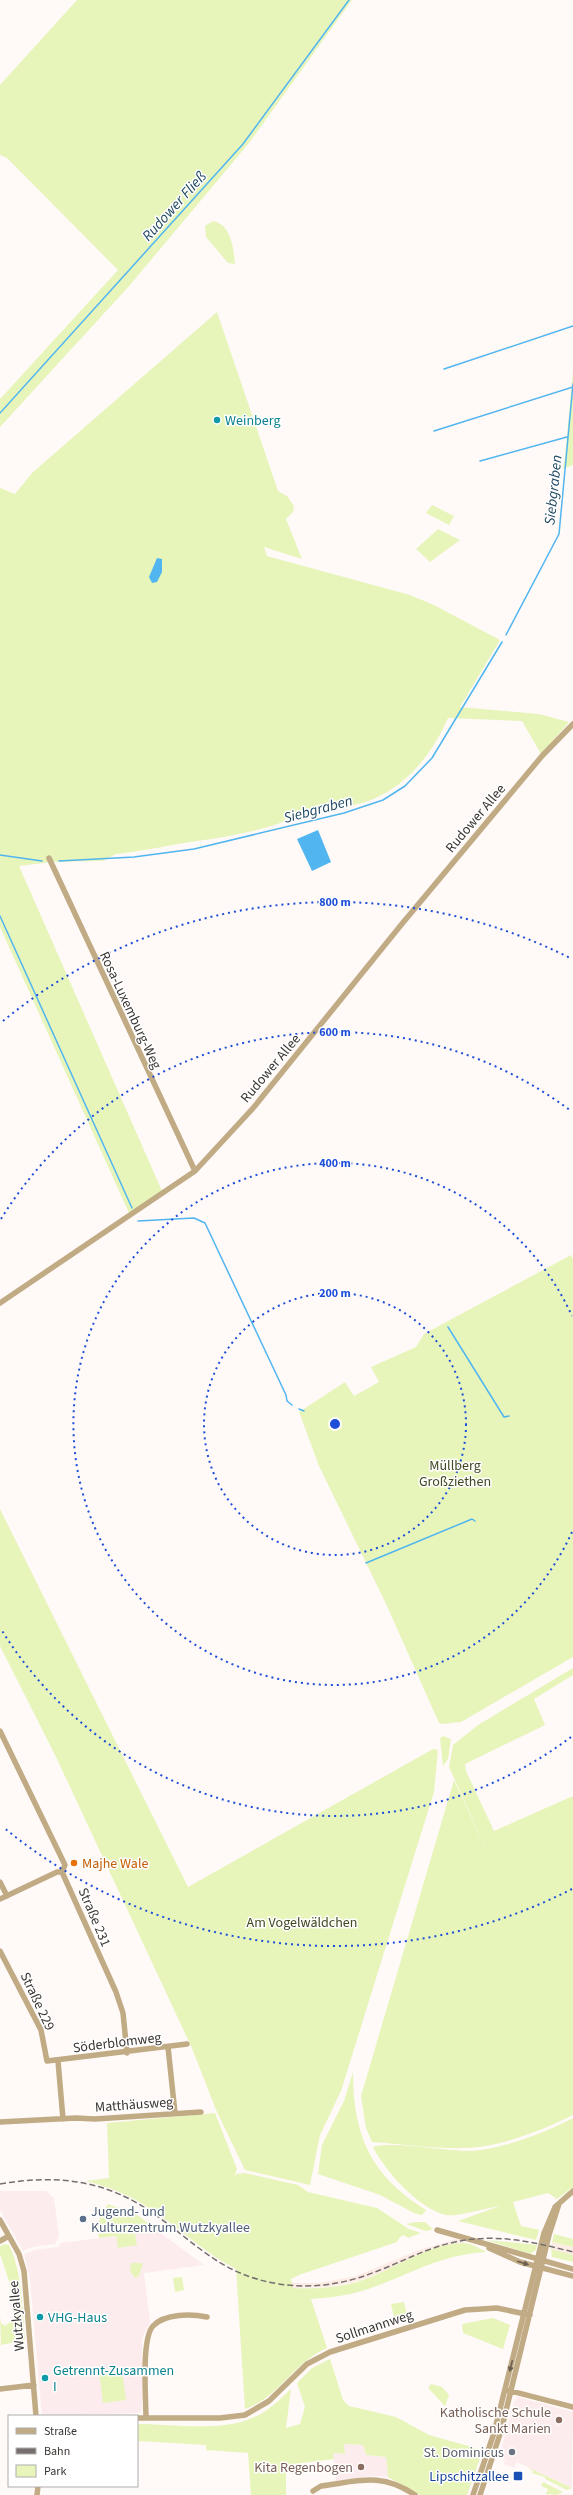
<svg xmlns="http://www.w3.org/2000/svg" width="573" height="2495" font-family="'Source Sans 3',sans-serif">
<rect width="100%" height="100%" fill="#fff9f7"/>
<!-- built -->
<path fill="#fdece5" d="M456 2239 465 2243 454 2245 358 2281 329 2287 290 2288V2283H319L356 2276 419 2250Z
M552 2242 573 2247V2255L551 2249Z"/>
<!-- education -->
<path fill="#fcecee" d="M0 2191H46L54 2198 59 2236 55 2244 32 2247 23 2251 0 2210Z
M158 2231 204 2265 144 2273 150 2322 142 2339V2410L138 2413 42 2416 30 2279 24 2254 35 2250 58 2247 61 2243Z
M518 2397 573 2412 572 2488 517 2462 514 2468 504 2464 505 2459 499 2457 514 2402Z
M343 2444 363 2445 366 2455 386 2457 388 2477 372 2476 336 2481 333 2453 345 2454Z"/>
<!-- green -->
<path fill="#e7f5bb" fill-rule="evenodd" d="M77 0H352L249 143 130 285 0 427V399L118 270 7 158 0 155V85Z
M213 221C231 224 234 249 235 264L228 263 206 237 205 226Z
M217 312 278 491 287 496 294 506 293 512 286 519 302 559 264 547 267 556 410 595 434 605 500 640 460 707 539 714 569 722 541 754 522 721 448 718C430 760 396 799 348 806 332 808 316 805 300 811 294 813 289 820 283 822 256 832 225 837 197 841 170 845 144 851 116 854L103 861 52 862 19 866 162 1191 129 1213 0 927V488L15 494 32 473Z
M573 371V465L563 469 565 457Z
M432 505 454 516 449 525 426 513Z
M438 529 460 540 430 562 416 549Z
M571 1255 573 1259V1657L461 1722 442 1724 439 1723 387 1606 319 1466 299 1412 345 1382 354 1396 379 1382 371 1367 416 1347 424 1334 435 1328Z
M0 1509 188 1887 433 1749 438 1750 434 1792 341 2091 320 2135 310 2185 245 2170 217 2112 191 2046 56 1757 0 1646Z
M573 1668V1675L534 1699 545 1725 465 1764 466 1771 494 1831 573 1796V2115C542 2130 499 2148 465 2148 434 2149 403 2144 372 2142L366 2128 361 2096 454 1780 491 1860 449 1767 453 1745 478 1725Z
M443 1736 451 1739 448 1759 443 1766 440 1738Z
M353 2072C353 2136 371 2176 426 2210L422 2215 414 2213 380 2195 318 2174 322 2145 344 2101Z
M215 2113 237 2169 234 2177 236 2174 245 2173 298 2185 308 2192 377 2208 409 2229 421 2233 408 2238 404 2235 400 2237 397 2242 299 2275 291 2279 293 2288C315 2289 336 2288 357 2282 392 2271 426 2244 463 2243 470 2243 480 2248 486 2252 436 2255 407 2277 362 2291 345 2296 328 2298 311 2299L327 2348C294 2362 277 2399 245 2409L236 2269C204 2253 179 2227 149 2208 130 2195 107 2186 85 2181L109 2178 107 2123ZM231 2188 236 2267 231 2189Z
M573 2118V2187L557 2199 548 2193 513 2202 521 2226 539 2230 536 2240 458 2221 500 2206C486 2208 458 2217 446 2215 419 2209 385 2171 373 2147 391 2141 445 2151 468 2151 500 2150 545 2133 573 2118Z
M108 2204 139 2216 158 2231 99 2238 97 2224Z
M416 2222H425L433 2229 426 2231 406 2224Z
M135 2234 137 2245 118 2248 116 2236Z
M554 2234 573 2239V2247L552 2242Z
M487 2240 537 2245 536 2250 530 2254Z
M5 2244 9 2245C23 2274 22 2309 25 2340L1 2345 0 2316 1 2323 5 2326 14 2319 10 2284 0 2254V2246Z
M551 2249 573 2255V2262L552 2257Z
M131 2263H143L139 2276 135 2278 130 2271Z
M182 2277 184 2290 175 2292 173 2278Z
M404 2302 408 2319 395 2322 391 2304Z
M493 2318 510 2325 503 2349 463 2333 462 2324Z
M330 2359 343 2400 349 2406 396 2417 429 2435 483 2450 467 2495H420L388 2477 386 2457 366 2455 363 2445 344 2444 345 2454 333 2453 334 2459 286 2465V2495H251L248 2453 206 2450V2445L137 2441V2424C171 2424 222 2432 252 2418 268 2412 279 2400 291 2389L286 2428 300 2424 305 2407 297 2383 312 2368Z
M122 2371 126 2400 103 2403 99 2373Z
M431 2384 442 2387 449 2395 445 2406 428 2388Z
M527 2467 572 2488 567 2490 545 2479V2477L532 2473 533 2471Z
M543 2482 563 2492 557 2495 546 2494 548 2489 541 2486Z"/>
<!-- water -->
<path fill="#51b5f0" d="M157 558 162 559V572L157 582 152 583 149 577Z
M318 830 331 862 312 871 297 839Z"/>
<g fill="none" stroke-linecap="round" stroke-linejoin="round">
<!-- stream -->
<path stroke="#51b5f0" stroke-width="1.5" d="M444 369 573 326
M0 413 243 144 349 0
M434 431 573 387
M480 461 567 437
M506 635 559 534 573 384
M0 855 42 861
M59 861 134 857 194 849 344 813 383 800 405 786 432 758 502 642
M0 916 132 1208
M138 1221 194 1218 205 1223 286 1395 287 1401 292 1405
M448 1327 504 1417 509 1416
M299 1409 304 1411
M366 1563 472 1519 475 1521"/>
<!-- minor -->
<path stroke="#c1ab85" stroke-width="5.5" d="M49 858 195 1171
M0 1303 195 1171 254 1107 401 925 542 756 573 724
M0 1731 65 1865 62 1872 116 1992 123 2013 127 2053
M0 1882 7 1896
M0 1899 57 1872H62
M0 1951 41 2030 47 2061 187 2044
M168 2047 175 2113
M58 2061 63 2119
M0 2122 76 2118 95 2119 201 2112
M0 2220 19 2254 24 2271 36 2416
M437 2230 573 2269
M0 2241 9 2236
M489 2248 520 2262 573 2276
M0 2389 34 2385
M507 2390 573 2407
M137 2418H220L245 2415 269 2401 307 2364 330 2352 465 2310 497 2308 530 2315
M146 2418C146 2399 141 2339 153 2326 165 2313 192 2314 207 2317
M313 2491 321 2486C359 2481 381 2472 415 2495
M37 2495 38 2486
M473 2495 494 2433 544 2233 555 2207 573 2191
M480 2495 501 2431 549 2235 559 2204"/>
<!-- rail -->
<path stroke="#75706e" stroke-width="1.5" stroke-dasharray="6 3" stroke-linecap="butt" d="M0 2184C58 2174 108 2180 157 2216 200 2247 223 2275 279 2284 311 2289 345 2284 375 2272 402 2262 426 2248 455 2242 496 2233 534 2242 573 2252"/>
</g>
<!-- one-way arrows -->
<defs><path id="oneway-solid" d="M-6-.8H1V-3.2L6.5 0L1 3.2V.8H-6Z"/></defs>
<g fill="#695e50">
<use href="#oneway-solid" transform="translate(523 2263) rotate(17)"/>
<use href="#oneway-solid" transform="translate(511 2366) rotate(104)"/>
</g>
<!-- distance rings -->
<g fill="none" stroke="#1d4ed8" stroke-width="2" stroke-dasharray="2 4">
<circle cx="335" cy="1424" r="131"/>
<path d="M572 1532A261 261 0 1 1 572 1316"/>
<path d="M571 1737A392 392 0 0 1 1 1629M1 1219A392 392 0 0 1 571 1111"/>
<path d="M572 1889A522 522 0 0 1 3 1827M3 1021A522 522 0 0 1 572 959"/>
</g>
<!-- markers -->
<g fill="#0f9aa8" stroke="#fff" stroke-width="1.5">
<circle cx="217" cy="420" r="4"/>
<circle cx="40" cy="2317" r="4"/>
<circle cx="45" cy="2378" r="4"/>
</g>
<circle fill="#e8710a" stroke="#fff" stroke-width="1.5" cx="74" cy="1863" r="4"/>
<circle fill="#5c6f8a" stroke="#fff" stroke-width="1.5" cx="83" cy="2219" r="4"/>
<g fill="#8d6e63" stroke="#fff" stroke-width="1.5">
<circle cx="559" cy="2420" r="4"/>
<circle cx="361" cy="2467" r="4"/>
</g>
<circle fill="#6b7280" stroke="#fff" stroke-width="1.5" cx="512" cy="2452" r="4"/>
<rect fill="#1a4fb4" stroke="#fff" stroke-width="1.5" x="513" y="2471" width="10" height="10" rx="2"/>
<g text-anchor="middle" stroke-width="3" stroke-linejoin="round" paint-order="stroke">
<!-- culture labels -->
<g font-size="14" fill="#0d838f" stroke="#fff" text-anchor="start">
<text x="225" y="425">Weinberg</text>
<text x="48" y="2322">VHG-Haus</text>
<text x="53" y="2375">Getrennt-Zusammen<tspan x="53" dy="16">I</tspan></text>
</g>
<!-- street labels -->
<g font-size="14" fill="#3a3533" stroke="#fff">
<text transform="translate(475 818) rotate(-50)" y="5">Rudower Allee</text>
<text transform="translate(131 1010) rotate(65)" y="5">Rosa-Luxemburg-Weg</text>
<text transform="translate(270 1068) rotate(-50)" y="5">Rudower Allee</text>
<text transform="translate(95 1917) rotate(67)" y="5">Straße 231</text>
<text transform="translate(38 2001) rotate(65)" y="5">Straße 229</text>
<text transform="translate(117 2042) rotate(-7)" y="5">Söderblomweg</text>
<text transform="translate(134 2104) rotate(-4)" y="5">Matthäusweg</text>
<text transform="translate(16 2316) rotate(-95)" y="5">Wutzkyallee</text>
<text transform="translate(374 2326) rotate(-18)" y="5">Sollmannweg</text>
</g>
<!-- park labels -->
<g font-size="14" fill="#414921" stroke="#fff">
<text x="455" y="1470">Müllberg<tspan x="455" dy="16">Großziethen</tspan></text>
<text x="302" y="1927">Am Vogelwäldchen</text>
</g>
<!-- food labels -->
<g font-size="14" fill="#c56008" stroke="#fff" text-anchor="start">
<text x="82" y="1868">Majhe Wale</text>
</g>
<!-- service labels -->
<g font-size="14" fill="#4e5e75" stroke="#fff" text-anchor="start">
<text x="91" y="2216">Jugend- und<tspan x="91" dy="16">Kulturzentrum Wutzkyallee</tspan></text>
</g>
<!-- education labels -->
<g font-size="14" fill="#785e54" stroke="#fff" text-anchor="end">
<text x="551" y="2417">Katholische Schule<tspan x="551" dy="16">Sankt Marien</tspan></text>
<text x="353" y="2472">Kita Regenbogen</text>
</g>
<!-- worship labels -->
<g font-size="14" fill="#5b616d" stroke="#fff" text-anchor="end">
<text x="504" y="2457">St. Dominicus</text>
</g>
<!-- transit labels -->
<g font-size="14" fill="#164399" stroke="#fff" text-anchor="end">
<text x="509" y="2481">Lipschitzallee</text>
</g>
<!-- water labels -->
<g font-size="15" font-style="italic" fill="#204962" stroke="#fff">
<text transform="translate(174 206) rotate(-48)" y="5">Rudower Fließ</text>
<text transform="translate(553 490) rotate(-84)" y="5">Siebgraben</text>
<text transform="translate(318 809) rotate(-15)" y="5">Siebgraben</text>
</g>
</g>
<circle cx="335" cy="1424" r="6" fill="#1d4ed8" stroke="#fff" stroke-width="2"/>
<g font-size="12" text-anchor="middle" font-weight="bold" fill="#1d4ed8" stroke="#fff" stroke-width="3" stroke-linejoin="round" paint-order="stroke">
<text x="335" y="906">800 m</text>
<text x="335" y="1036">600 m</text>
<text x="335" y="1167">400 m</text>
<text x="335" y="1297">200 m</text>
</g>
<!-- legend -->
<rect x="8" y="2415" width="130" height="72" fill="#ffffff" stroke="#b0aead"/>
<rect x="16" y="2428" width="20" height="6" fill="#c1ab85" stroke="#b0aead"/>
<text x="44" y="2435" font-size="12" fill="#3a3533">Straße</text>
<rect x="16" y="2448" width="20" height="6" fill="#75706e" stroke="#b0aead"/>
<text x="44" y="2455" font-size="12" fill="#3a3533">Bahn</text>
<rect x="16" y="2465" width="20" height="12" fill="#e7f5bb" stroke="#b0aead"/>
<text x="44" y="2475" font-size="12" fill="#3a3533">Park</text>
</svg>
